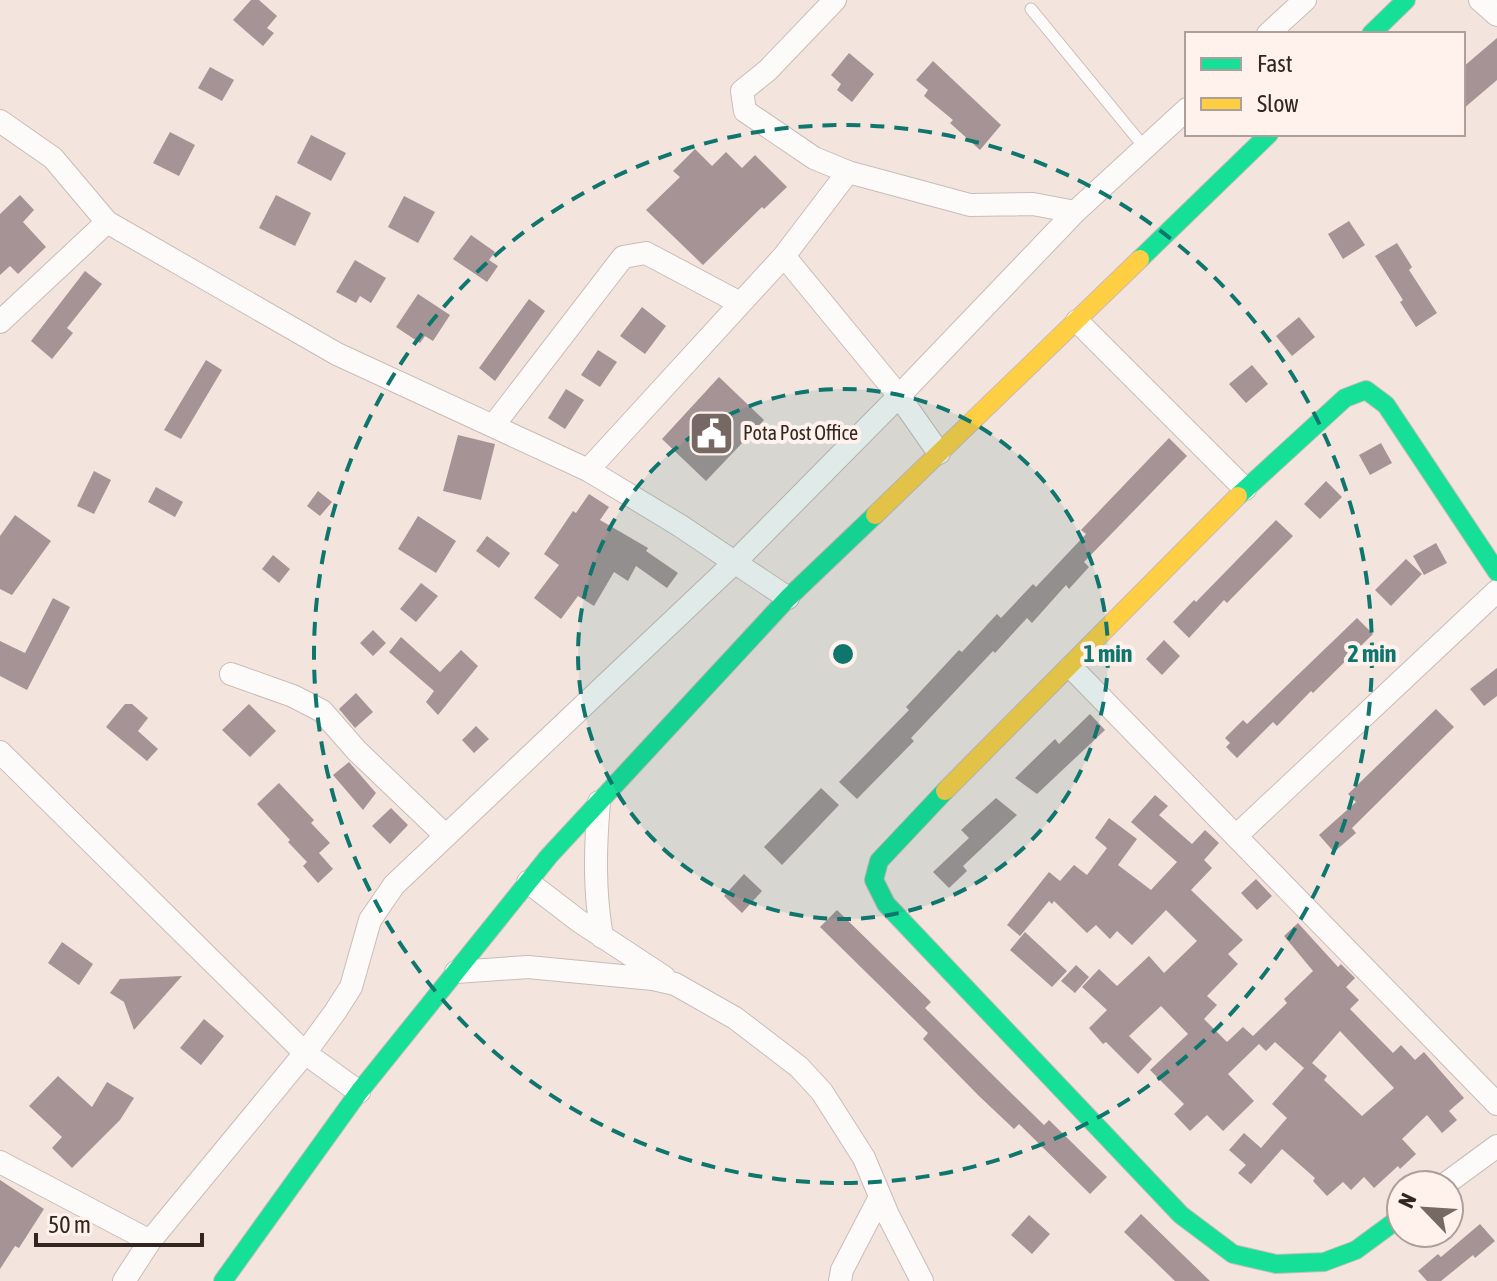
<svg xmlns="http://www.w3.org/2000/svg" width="1497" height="1281" font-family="'Asap Condensed',sans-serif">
<rect width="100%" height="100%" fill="#f3e4de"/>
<!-- building -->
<path fill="#a69395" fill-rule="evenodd" d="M251 0H259L277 16 267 28 274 33 263 46 233 20Z
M1497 38V80L1463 109V67Z
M849 53 874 74 852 102 837 90 841 84 831 75Z
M933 61 1001 125 980 150 950 123 953 120 924 96 928 90 916 80Z
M210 67 234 80 222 101 198 88Z
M170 132 195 145 179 176 153 163Z
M311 135 346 153 331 181 297 163Z
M695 149 712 166 726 152 742 168 755 155 787 187 764 209 762 207 703 265 646 210 680 177 673 171Z
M20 195 34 210 23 222 46 247 18 274 10 266 0 275V214Z
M276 195 311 213 295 246 259 228Z
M404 196 435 212 418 243 388 227Z
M1349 221 1365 245 1343 259 1328 234Z
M471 235 495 252 489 260 498 266 487 282 453 259Z
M1397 243 1412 267 1409 270 1437 313 1416 327 1400 302 1403 300 1375 256Z
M355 260 386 278 371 303 360 296 356 303 336 292Z
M85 271 102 284 67 328 73 333 52 359 31 341Z
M418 294 450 315 433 341 425 336 420 343 396 327Z
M529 299 545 311 495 381 479 368Z
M642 307 666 326 645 354 620 336Z
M1299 317 1315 337 1292 356 1276 336Z
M598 350 617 362 600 387 581 375Z
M206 360 222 370 181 439 164 430Z
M1252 365 1268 384 1246 403 1229 384Z
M719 377 764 420 706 481 662 439Z
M566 389 584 400 565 429 548 418Z
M458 435 495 444 481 500 443 491Z
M1169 438 1187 456 1084 562 1089 567 1069 589 1066 585 1032 623 1027 618 995 653 993 651 911 738 914 741 857 799 839 782 909 710 906 707 959 650 962 652 997 614 1001 618 1033 584 1036 587 1086 534 1081 530Z
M1381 443 1392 463 1370 475 1359 455Z
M94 471 111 480 94 514 77 506Z
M1326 481 1342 497 1320 519 1304 504Z
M156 487 183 502 175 517 148 502Z
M318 491 332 502 320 516 307 506Z
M589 494 609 507 600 520 648 548 646 551 678 573 667 588 636 566 628 581 614 572 594 606 578 596 561 619 534 598 559 565 544 554 573 511 576 513Z
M15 515 51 541 12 595 0 589V536Z
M418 516 456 541 436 573 398 549Z
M1276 520 1293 536 1227 603 1224 600 1189 638 1173 622 1194 600 1196 602Z
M487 536 510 553 499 568 476 551Z
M1436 543 1447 563 1424 575 1413 556Z
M273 555 290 569 279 583 262 569Z
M1406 559 1422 574 1391 606 1375 590Z
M421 583 438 596 416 622 400 609Z
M53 598 70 607 27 690 0 676V641L25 653Z
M1357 618 1373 634 1313 693 1311 691 1277 726 1273 722 1237 758 1226 747 1230 743 1225 738 1243 720 1247 724Z
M373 630 386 643 373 656 360 643Z
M401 637 440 672 461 650 478 666 438 715 426 702 434 691 389 652Z
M1164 640 1180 656 1162 675 1146 659Z
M1497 668V696L1484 706 1470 689Z
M356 693 373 712 355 728 339 709Z
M125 704H132L148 718 138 731 158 749 147 761 106 727Z
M249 704 276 731 250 757 222 730Z
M1436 709 1454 727 1352 828 1356 833 1334 852 1319 835 1356 802 1348 794Z
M1090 714 1105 730 1037 794 1015 778 1055 739 1059 744Z
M476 726 489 739 474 753 462 740Z
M349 762 376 793 363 810 333 775Z
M279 783 314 820 311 823 330 843 319 853 333 869 318 883 303 866 307 862 288 842 290 840 257 804Z
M821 788 839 805 782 865 764 847Z
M1155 795 1168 806 1159 815 1192 844 1205 830 1219 843 1204 860 1212 868 1191 890 1243 940 1228 954 1238 964 1207 996 1217 1005 1204 1019 1227 1042 1243 1027 1253 1036 1287 1003 1284 999 1313 971 1284 936 1298 923 1338 967 1341 964 1355 978 1346 987 1359 1000 1350 1009 1393 1053 1401 1045 1415 1060 1424 1052 1464 1098 1449 1111 1457 1120 1442 1133 1427 1115 1402 1139 1416 1154 1400 1169 1398 1166 1374 1188 1364 1177 1351 1190 1343 1182 1327 1196 1313 1181 1315 1178 1282 1149 1251 1184 1238 1173 1246 1165 1229 1150 1244 1133 1261 1148 1287 1118 1272 1104 1304 1068 1275 1042 1266 1051 1259 1044 1228 1074 1254 1101 1223 1131 1207 1115 1190 1131 1174 1114 1184 1104 1150 1070 1188 1034 1161 1006 1129 1036 1152 1059 1138 1074 1106 1042 1103 1044 1089 1028 1107 1010 1082 987 1099 969 1117 986 1149 956 1164 973 1197 941 1166 910 1132 945 1117 931 1110 939 1096 925 1087 933 1054 901 1052 904 1049 901 1020 936 1007 925 1049 872 1060 881 1074 865 1087 875 1107 848 1095 838 1109 818 1137 839 1118 865 1151 890 1177 862 1131 822ZM1340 1031 1394 1088 1362 1116 1324 1080 1327 1076 1312 1063Z
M996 798 1017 815 963 866 967 871 949 888 933 872 969 838 961 830Z
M391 808 408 825 390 844 372 826Z
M744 874 762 891 742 913 724 896Z
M1256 879 1272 896 1257 910 1241 893Z
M837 910 931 1002 925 1008 1007 1089 1044 1125 1049 1120 1107 1177 1090 1194 1019 1124 1014 1129 979 1096 923 1039 928 1033 820 927Z
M1025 932 1067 971 1052 987 1010 950Z
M62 942 93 964 79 985 48 963Z
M1076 965 1089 977 1075 993 1061 981Z
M182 976 134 1030 124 1002 110 993 120 979Z
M204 1019 224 1036 201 1065 180 1048Z
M58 1076 92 1107 107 1082 134 1098 120 1120 72 1168 52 1148 62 1137 29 1106Z
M0 1180 44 1209 19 1248 15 1246 0 1269Z
M1141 1214 1180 1252 1210 1281H1175L1148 1255 1124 1232Z
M1029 1215 1050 1234 1032 1254 1011 1235Z
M1480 1224 1495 1241 1475 1258 1473 1255 1441 1281H1427L1418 1271 1438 1254 1441 1257Z"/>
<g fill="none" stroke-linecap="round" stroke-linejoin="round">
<defs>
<path id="lane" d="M1031 9 1145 148"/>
<path id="street" d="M1480 0 1497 15
M1268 34 1305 0
M0 121 53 158 107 222 337 354 588 470 679 525 788 598
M848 172 970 205 1033 204 1075 212
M784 256 899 396 939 453
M1077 321 1245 489
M0 322 107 222
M493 426 623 257 646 253 740 303
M588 470 784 256 848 172 814 158 745 111 742 91 768 70 835 0
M1071 667 1497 1104
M231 674 293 696 322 711 357 751 446 836
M0 752 305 1053 359 1092
M599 802C595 848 594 891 602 937
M1236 836 1497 591
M528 882 579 921 664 977
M456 972 528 967 653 979 675 984 735 1018 799 1067 822 1092 864 1158 888 1215 922 1281
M0 1162 150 1241
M1444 1185 1497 1146
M124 1281 150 1241 305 1053 335 1012 351 987 370 920 394 885 733 564 899 396 1075 212 1187 109
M840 1281 842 1270 880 1197"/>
<path id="fast" d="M1371 34 1406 0
M1140 259 1269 134
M1238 496 1345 398 1366 390 1386 405 1497 572
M945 791 879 861 874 880 886 904 1181 1215 1233 1254 1276 1264 1324 1262 1356 1250 1401 1217
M223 1281 359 1092 549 856 788 598 875 515"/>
<path id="slow" d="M875 515 1140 259
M945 791 1238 496"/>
</defs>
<!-- lane casing -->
<use href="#lane" stroke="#c9bcb7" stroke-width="13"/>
<!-- street casing -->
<use href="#street" stroke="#c9bcb7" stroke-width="24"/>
<!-- fast casing -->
<use href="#fast" stroke="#c9bcb7" stroke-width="20"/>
<!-- slow casing -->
<use href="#slow" stroke="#c9bcb7" stroke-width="20"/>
<!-- lane -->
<use href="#lane" stroke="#fdfbfa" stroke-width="11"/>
<!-- street -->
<use href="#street" stroke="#fdfbfa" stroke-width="22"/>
<!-- fast -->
<use href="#fast" stroke="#16e098" stroke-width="18"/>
<!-- slow -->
<use href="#slow" stroke="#ffcf43" stroke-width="18"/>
</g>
<!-- distance rings -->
<circle cx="843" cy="654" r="265" fill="#0f766e" fill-opacity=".12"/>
<g fill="none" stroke="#0f766e" stroke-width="4" stroke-dasharray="14 10">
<circle cx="843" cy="654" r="265"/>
<circle cx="843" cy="654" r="529"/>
</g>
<!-- icons -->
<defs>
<symbol id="civic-square" viewBox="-11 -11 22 22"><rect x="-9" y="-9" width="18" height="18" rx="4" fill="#766863" stroke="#fff1eb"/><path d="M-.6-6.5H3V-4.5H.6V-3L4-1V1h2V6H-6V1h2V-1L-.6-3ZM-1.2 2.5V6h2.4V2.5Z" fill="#fff"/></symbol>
</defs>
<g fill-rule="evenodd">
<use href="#civic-square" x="686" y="408" width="51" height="51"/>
</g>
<g text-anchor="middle" stroke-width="8" stroke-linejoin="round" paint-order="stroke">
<!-- poi labels -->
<g font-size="20" fill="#322621" stroke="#fff1eb" text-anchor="start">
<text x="743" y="440">Pota Post Office</text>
</g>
</g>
<circle cx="843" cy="654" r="12" fill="#0f766e" stroke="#fff1eb" stroke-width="4"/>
<g font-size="24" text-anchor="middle" font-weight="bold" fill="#0f766e" stroke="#fff1eb" stroke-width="8" stroke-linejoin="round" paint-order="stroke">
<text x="1108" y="662">1 min</text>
<text x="1372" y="662">2 min</text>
</g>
<!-- legend -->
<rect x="1185" y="32" width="280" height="104" fill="#fff1eb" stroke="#ada09a" stroke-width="2"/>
<rect x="1201" y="58" width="40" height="12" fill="#16e098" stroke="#ada09a" stroke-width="2"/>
<text x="1257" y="72" font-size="24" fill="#322621">Fast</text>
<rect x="1201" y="98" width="40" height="12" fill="#ffcf43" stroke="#ada09a" stroke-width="2"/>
<text x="1257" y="112" font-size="24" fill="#322621">Slow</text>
<!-- north arrow -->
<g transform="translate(1425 1209) rotate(295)"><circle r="38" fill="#fff1eb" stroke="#ada09a" stroke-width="2"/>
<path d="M0-6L14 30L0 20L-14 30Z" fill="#766863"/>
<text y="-12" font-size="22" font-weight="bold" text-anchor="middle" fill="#322621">N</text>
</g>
<!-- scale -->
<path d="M36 1233v12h166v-12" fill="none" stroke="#322621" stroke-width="4"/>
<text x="48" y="1233" font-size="24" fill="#322621" stroke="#fff1eb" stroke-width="6" paint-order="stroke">50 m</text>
</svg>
